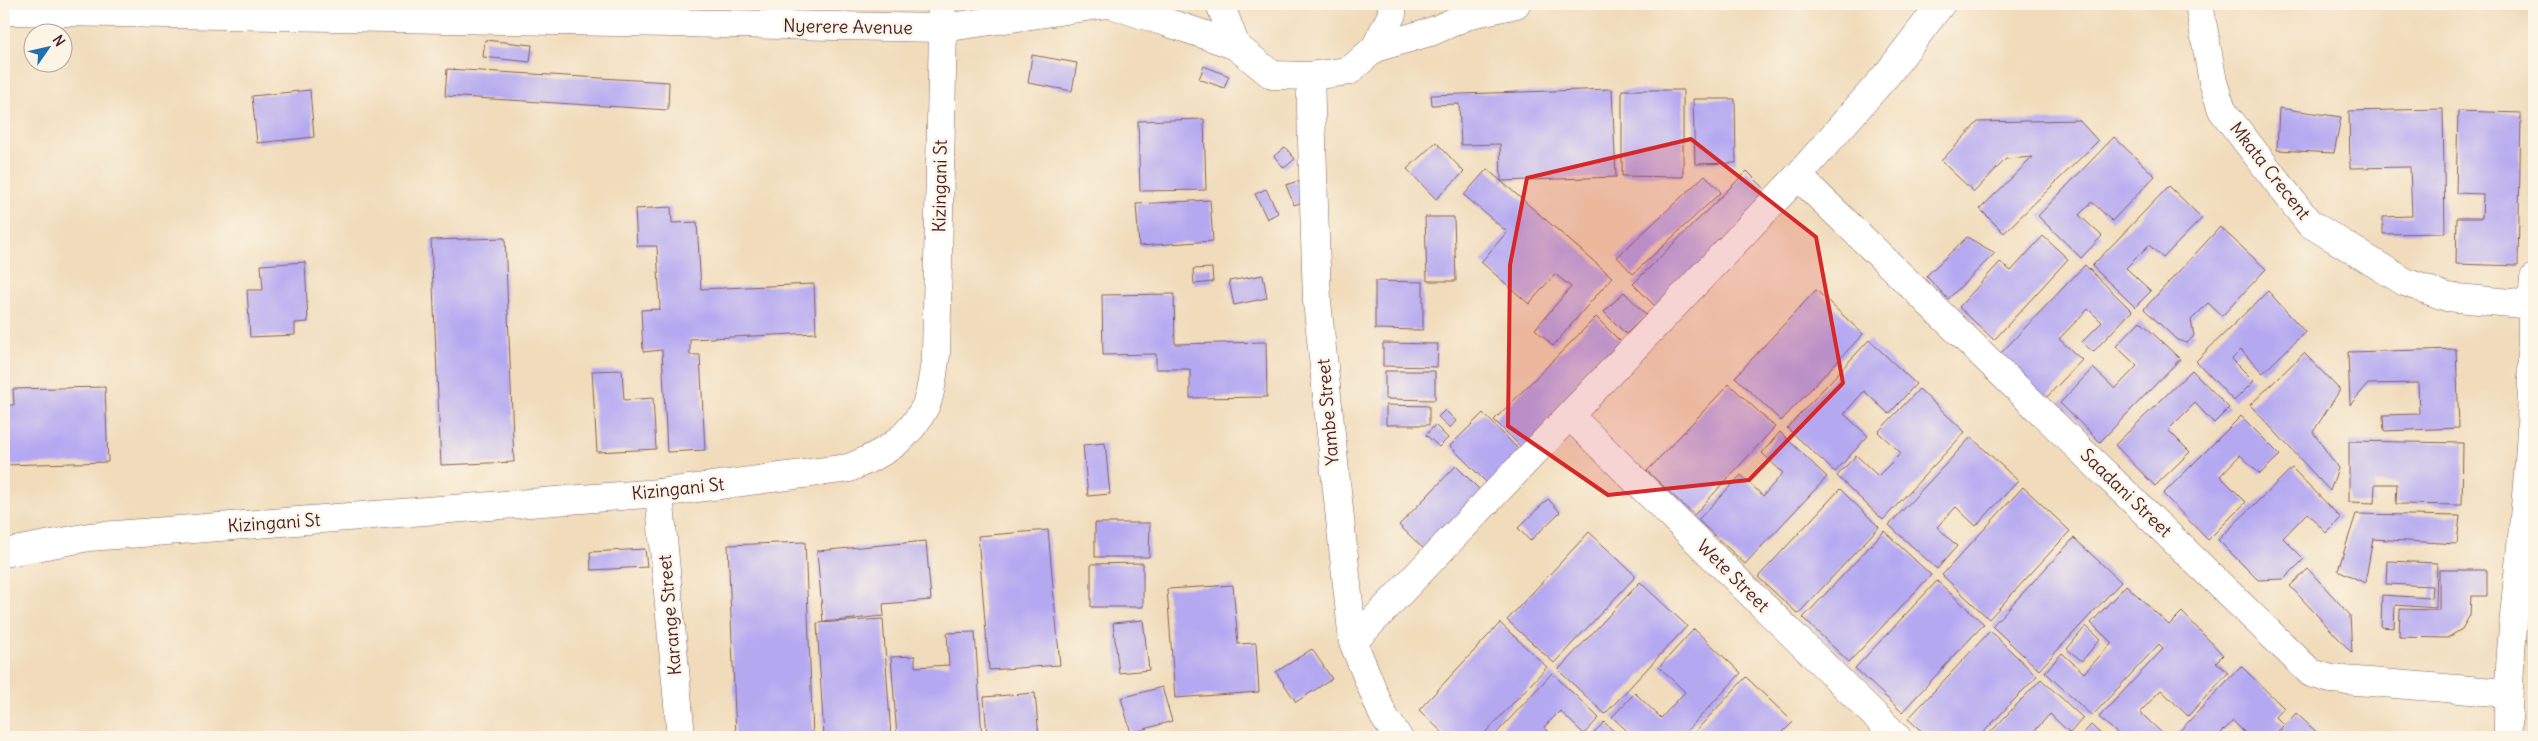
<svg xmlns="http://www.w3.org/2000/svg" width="2538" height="741" font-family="Delius,sans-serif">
<rect width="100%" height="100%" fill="#fcf5e5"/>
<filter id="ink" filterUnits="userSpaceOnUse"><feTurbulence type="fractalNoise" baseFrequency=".02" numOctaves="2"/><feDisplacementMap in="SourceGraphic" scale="10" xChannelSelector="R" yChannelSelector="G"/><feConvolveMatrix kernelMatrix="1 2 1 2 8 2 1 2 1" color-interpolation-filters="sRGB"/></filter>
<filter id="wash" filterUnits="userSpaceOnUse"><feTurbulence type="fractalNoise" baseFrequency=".0096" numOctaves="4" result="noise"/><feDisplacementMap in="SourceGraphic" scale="20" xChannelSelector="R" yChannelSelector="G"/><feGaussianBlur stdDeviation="1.12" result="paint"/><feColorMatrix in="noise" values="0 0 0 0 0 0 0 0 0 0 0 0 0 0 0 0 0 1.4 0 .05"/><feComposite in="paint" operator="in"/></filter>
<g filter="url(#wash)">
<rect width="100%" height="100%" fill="#f0dcbb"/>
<g id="blocks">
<!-- building -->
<path fill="#b4a8f1" d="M485 40 532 45 530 62 483 57Z
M1032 55 1077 63 1072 91 1028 83Z
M1204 66 1229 76 1224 88 1199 79Z
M447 69 669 82 668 110 445 96Z
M1612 89 1616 177 1501 181 1500 144 1461 145 1459 104 1432 105 1431 95Z
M310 90 314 137 257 143 252 96Z
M1622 90H1683V177L1622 176Z
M1693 99H1735L1736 163 1695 164Z
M2279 108 2341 117 2334 153 2277 150Z
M2443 109 2445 233 2383 234V217L2412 216 2410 167 2350 168 2349 111Z
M2458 111 2521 113 2518 266 2456 264 2457 218H2482L2483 194 2456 193Z
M1204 119 1206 190 1140 191 1138 121Z
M2079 120 2098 141 2004 233 1980 209 2033 157 2006 159 1974 192 1941 161 1978 122Z
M2114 137 2155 176 2112 221 2092 202 2079 215 2102 236 2081 258 2038 216Z
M1436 142 1464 172 1436 199 1407 169Z
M1285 147 1295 159 1284 168 1274 156Z
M1487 169 1612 277 1553 346 1535 329 1571 287 1555 274 1529 304 1481 262 1507 232 1464 195Z
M1747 171 1774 198 1660 311 1633 284Z
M1705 175 1721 192 1633 274 1617 257Z
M1298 181 1306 201 1294 205 1286 185Z
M2169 186 2202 218 2163 258 2149 245 2126 268 2151 291 2135 307 2092 266Z
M1266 189 1278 213 1267 219 1255 194Z
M1210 200 1213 241 1139 246 1136 204Z
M671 207 672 223 697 222 701 289 814 284 816 333 690 339V355H700L705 450 667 452 662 350 643 352 641 310 660 309 657 246H637L635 209Z
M1425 217H1454L1456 281H1427Z
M2220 227 2266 269 2222 316 2208 303 2191 320 2194 336 2187 343 2177 340 2144 309Z
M2043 236 2068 259 1994 340 1959 307 2000 262 2011 271Z
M1967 237 1995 253 1948 299 1926 276Z
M505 238 514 462 441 465 431 240Z
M305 262 308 322 295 323V335L250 337 247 290H263L261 265Z
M2085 265 2132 311 2093 352 2082 342 2102 322 2088 309 2059 339 2082 360 2044 400 1999 355Z
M1212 268 1213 282 1194 284 1193 269Z
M1263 275 1267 298 1234 305 1229 281Z
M1375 281 1423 282V330L1375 329Z
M1816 290 1863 334 1781 421 1735 377Z
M2268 291 2305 332 2263 373 2241 350 2232 359 2254 381 2234 401 2196 361Z
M1624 292 1646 315 1626 334 1604 312Z
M1174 294 1175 344 1266 342 1267 397 1190 398V369H1156V354L1103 355 1102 295Z
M1596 317 1626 347 1524 450 1494 420Z
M2140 321 2180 359 2100 442 2060 403 2093 368 2115 389 2137 366 2116 346Z
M1869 340 1916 384 1889 414 1864 391 1844 414 1868 436 1835 472 1787 428Z
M1383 343 1438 344 1437 367 1383 366Z
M2456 349 2459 428 2384 431 2383 415 2419 414 2418 383 2368 384 2350 405 2348 352Z
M2304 353 2340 390 2313 432 2338 468 2330 491 2250 405Z
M622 370 624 400 653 398 656 449 597 452 592 371Z
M2192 370 2229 408 2214 423 2195 403 2168 430 2190 452 2155 486 2115 445Z
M1385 371H1435V400L1385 399Z
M1729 384 1775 427 1694 515 1647 471Z
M105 387 108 462 4 465V405H14L13 389Z
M1919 389 1965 432 1883 520 1837 476 1856 455 1878 476 1901 453 1878 432Z
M1386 405 1429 406V425H1386Z
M1445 410 1456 421 1450 428 1438 417Z
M1483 413 1522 453 1489 485 1450 446Z
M2241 416 2280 455 2260 474 2240 455 2220 476 2246 502 2208 540 2163 494Z
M1435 425 1448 438 1439 447 1426 435Z
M1780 432 1827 477 1745 564 1698 520 1741 475 1763 496 1783 473 1762 453Z
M1971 437 2018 481 1976 526 1956 507 1937 527 1957 546 1937 569 1889 525Z
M2349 441 2463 443 2462 505 2396 504 2397 484H2375L2374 503 2349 502Z
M1105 443 1110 494 1088 496 1083 445Z
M1456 466 1485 495 1428 553 1399 525Z
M2292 468 2341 518 2326 533 2307 513 2283 538 2304 559 2284 579 2258 580 2218 540Z
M2023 487 2070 531 1989 619 1942 575Z
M1840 489 1879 527 1798 614 1758 577Z
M1548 499 1560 512 1530 541 1518 528Z
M2356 514 2460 516 2457 544 2373 539 2365 583 2338 570Z
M1095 523H1150L1149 557H1095Z
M1048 530 1060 665 989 670 978 536Z
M1884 531 1931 575 1849 662 1803 618Z
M1589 532 1636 576 1554 663 1507 620Z
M2074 538 2121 582 2039 670 1992 626Z
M926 541 931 600 883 604 884 616 823 622 817 551Z
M805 542 813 737H736L728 545Z
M645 549 647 567 591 570 590 552Z
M2387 561 2437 563 2436 608 2395 605 2394 628 2381 627 2382 595 2431 598 2432 586 2386 584Z
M1143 563V607H1091V564Z
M2308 569 2350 615 2352 653 2290 586Z
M2439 570H2487V596H2471L2470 615 2462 629 2447 638 2399 637 2400 609 2439 610Z
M1937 581 1984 624 1902 712 1855 668Z
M1640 582 1687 626 1605 714 1558 670Z
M1233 585 1238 644 1256 643 1259 692 1175 698 1167 589Z
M2126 585 2169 625 2182 612 2223 655 2216 662 2228 673 2188 716 2161 690 2140 712 2166 737H2121L2099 717 2163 649 2159 644 2092 716 2045 672 2062 653 2084 673 2112 643 2091 623Z
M883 619 891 737H824L817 623Z
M1143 620 1149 670 1119 673 1113 623Z
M1500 623 1547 667 1481 737H1447L1419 710Z
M2086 626 2100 639 2082 661 2067 649Z
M1694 629 1741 673 1681 737H1634L1612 717 1635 693 1661 718 1685 692 1659 667Z
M1990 631 2037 676 1979 737H1928L1908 719Z
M975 632 982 737H897L891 657 915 656V667L949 665 947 633Z
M1312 649 1332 679 1296 702 1276 672Z
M2241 666 2284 708 2276 717 2284 725 2272 737H2239L2244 732 2233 721 2217 737H2174Z
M1552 673 1599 718 1584 734 1560 711 1544 727 1554 737H1493Z
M1746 677 1793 722 1778 737H1690Z
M2041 679 2083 718 2070 733 2050 714 2029 737H1986Z
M1162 687 1172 721 1131 733 1121 698Z
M1035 693 1039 737H987L984 697Z
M2296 713 2322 737H2275Z
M1604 722 1620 737H1590Z
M2091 725 2104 737H2080Z"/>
</g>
</g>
<g filter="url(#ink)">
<use href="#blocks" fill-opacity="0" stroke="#84615d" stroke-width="1"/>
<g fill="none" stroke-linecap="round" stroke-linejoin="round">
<defs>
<path id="street" d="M941 4 943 28
M1220 4 1236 46 1272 75 1310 76 1349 71 1375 48 1392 14V4
M2199 4 2213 82 2222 110 2309 223 2405 282 2447 297 2532 305
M1310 76 1317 301 1353 642 1383 715 1398 737
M1798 176 2311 673 2331 679 2508 693
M1570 416 1897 737
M659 493 681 737
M1353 642 1798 176 1889 72 1941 4
M2508 737C2507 640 2524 543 2530 446 2534 390 2529 334 2534 278"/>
<path id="secondary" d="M1111 4C1152 19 1195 30 1236 46
M4 11 943 28 1107 4
M1375 48 1433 31 1471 14 1516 4
M4 553 89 537 659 493 849 468C883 454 909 440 926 405 932 391 933 371 936 355L943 28"/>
</defs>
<!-- street casing -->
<use href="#street" stroke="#84615d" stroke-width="29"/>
<!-- secondary casing -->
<use href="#secondary" stroke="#84615d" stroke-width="29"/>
<!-- street -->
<use href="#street" stroke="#fff" stroke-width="28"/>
<!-- secondary -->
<use href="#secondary" stroke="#fff" stroke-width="28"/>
</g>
</g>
<!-- marked area -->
<path fill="#d62828" fill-opacity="0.2" stroke="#d62828" stroke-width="4" stroke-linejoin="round" d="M1691 139 1816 237 1843 383 1749 480 1608 495 1508 426 1510 265 1527 178Z"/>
<g text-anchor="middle" stroke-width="4.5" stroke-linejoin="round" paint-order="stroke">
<!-- street labels -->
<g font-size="18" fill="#4a1f2b" stroke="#fcf5e5">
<text transform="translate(848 27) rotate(1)" y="6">Nyerere Avenue</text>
<text transform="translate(2270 171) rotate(52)" y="6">Mkata Crecent</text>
<text transform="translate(940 186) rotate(-89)" y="6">Kizingani St</text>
<text transform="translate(1328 412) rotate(-95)" y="6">Yambe Street</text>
<text transform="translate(678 489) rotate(-6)" y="6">Kizingani St</text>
<text transform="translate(2126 493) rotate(44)" y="6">Saadani Street</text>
<text transform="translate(274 523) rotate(-4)" y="6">Kizingani St</text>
<text transform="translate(1733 576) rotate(45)" y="6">Wete Street</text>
<text transform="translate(670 615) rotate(-95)" y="6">Karange Street</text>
</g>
</g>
<!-- margin -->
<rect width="2538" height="741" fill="none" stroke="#fcf5e5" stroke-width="20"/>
<!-- north arrow -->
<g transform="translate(48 48) rotate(56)"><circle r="24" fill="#fcf5e5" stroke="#b59f9b"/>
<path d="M0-4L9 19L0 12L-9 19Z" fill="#1f6fb2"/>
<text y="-8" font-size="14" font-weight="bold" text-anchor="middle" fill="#4a1f2b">N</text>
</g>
</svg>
